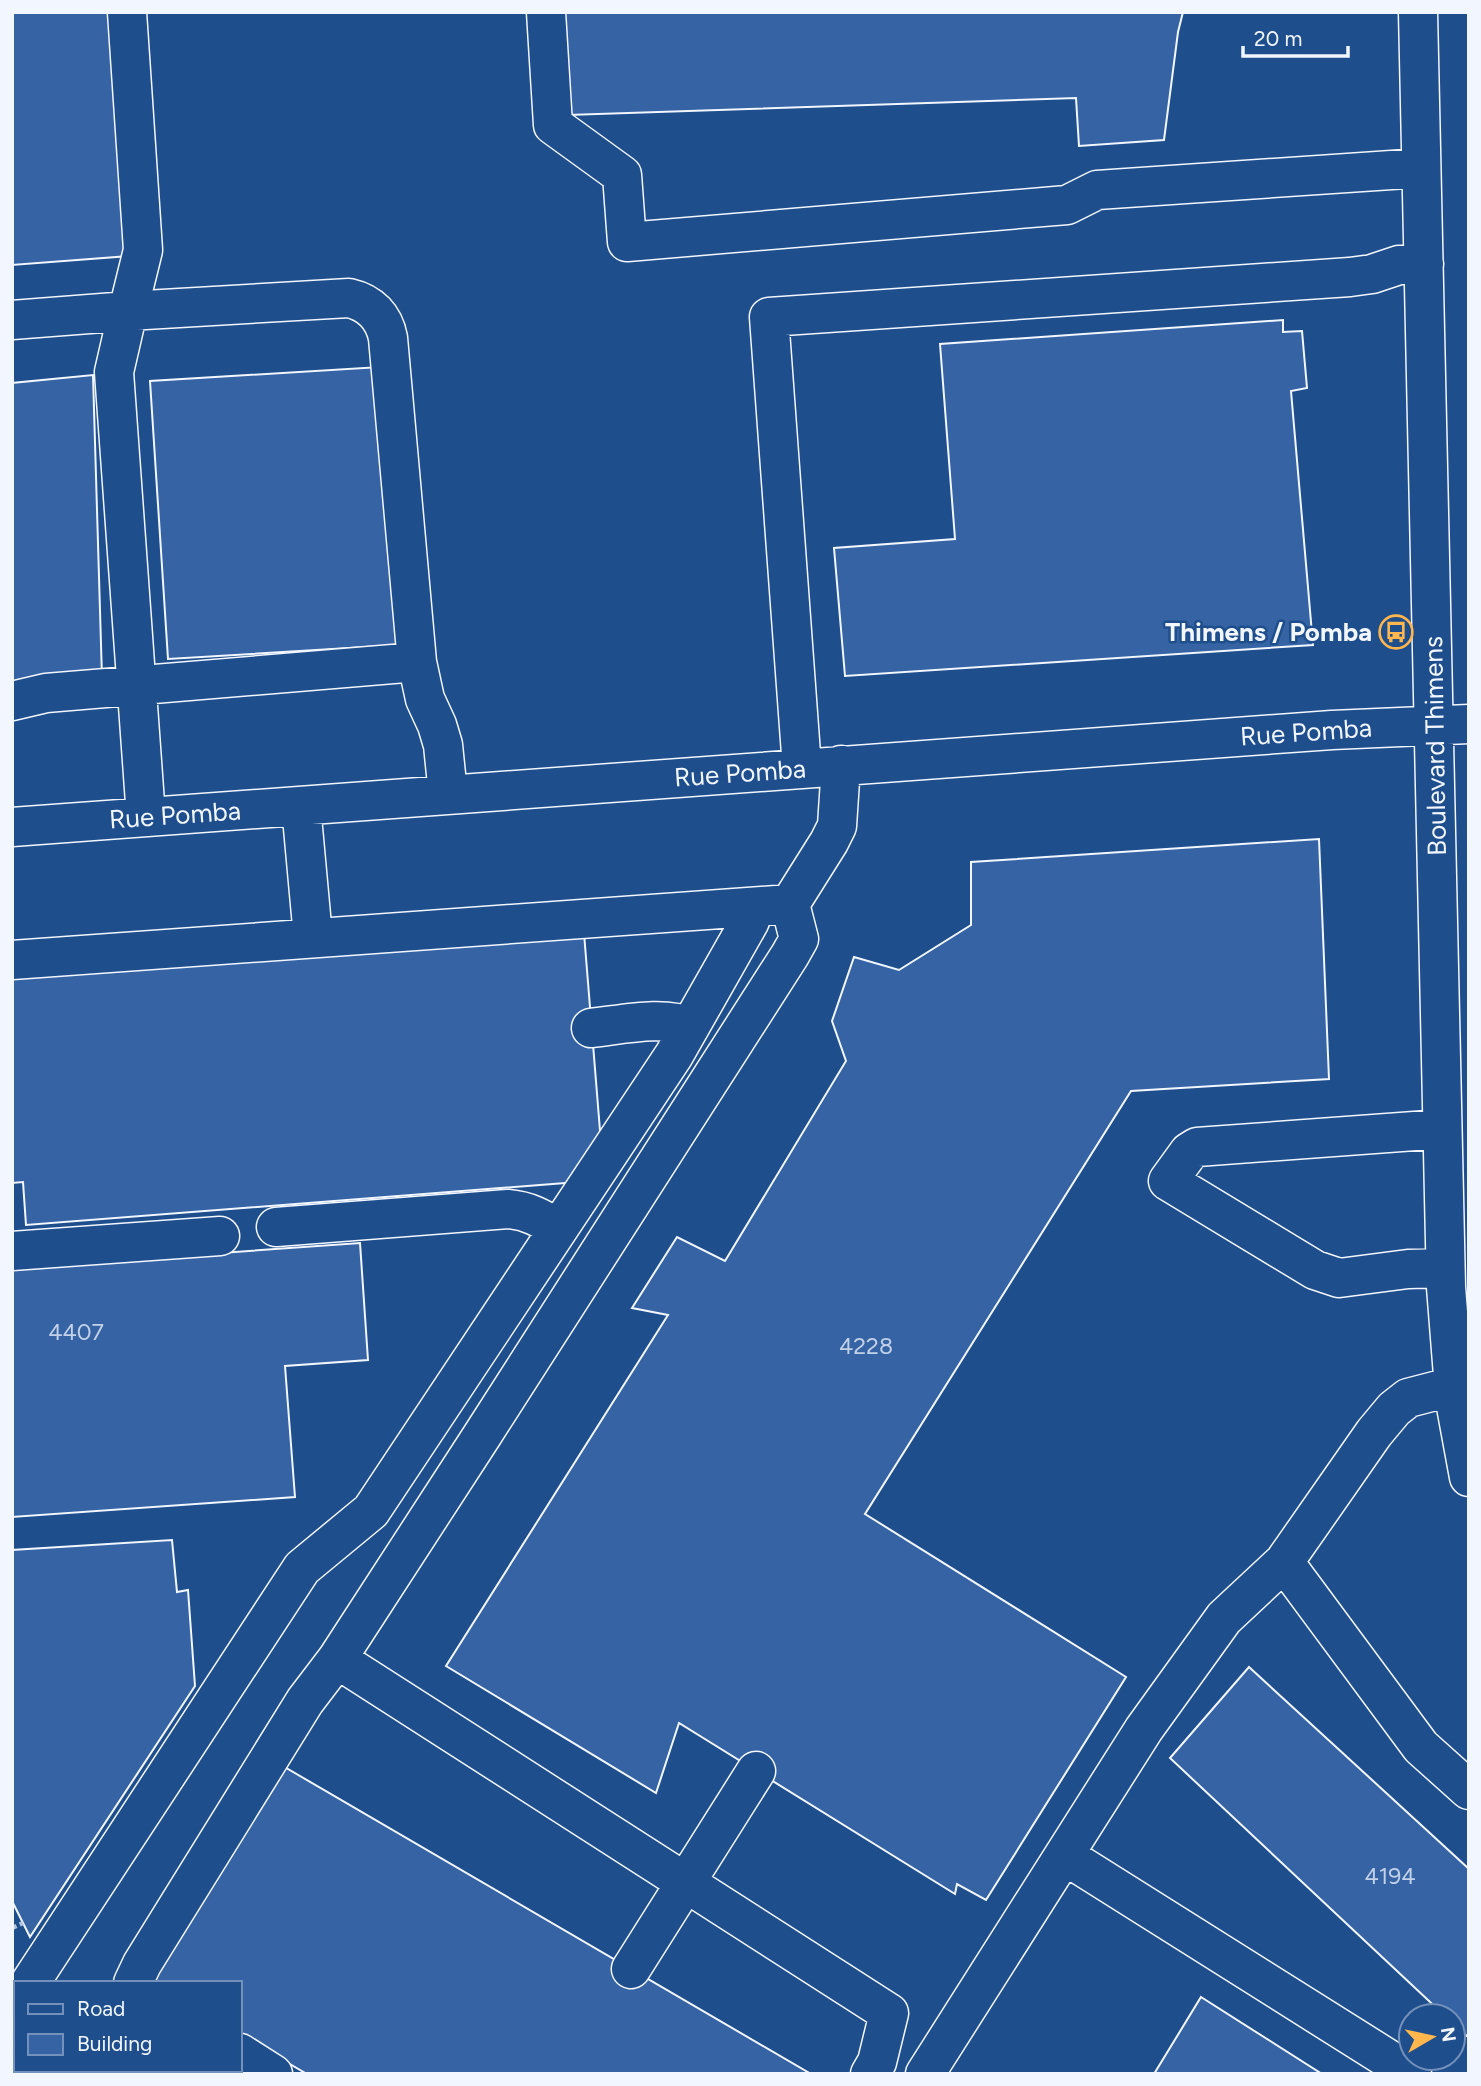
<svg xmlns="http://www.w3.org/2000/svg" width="1481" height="2086" font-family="Figtree,sans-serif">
<rect width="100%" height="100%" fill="#1f4e8c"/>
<!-- building -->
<path fill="#3563a3" stroke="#f2f6ff" stroke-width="2" d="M12 12H112L129 256 12 265Z
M559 12H1183L1178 32 1164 140 1079 146 1076 98 568 115Z
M1283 320V332L1302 331 1307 388 1291 391 1313 645 845 676 834 548 955 539 940 344Z
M380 367 398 645 168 659 150 381Z
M93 375 102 678 12 682V383Z
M1319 839 1329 1079 1131 1091 865 1514 1126 1677 986 1900 957 1884 955 1894 679 1723 656 1793 446 1666 668 1315 632 1308 677 1237 725 1261 846 1061 832 1021 854 957 899 970 971 925V862Z
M584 933 601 1143 578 1182 26 1225 23 1182 12 1183V977Z
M360 1243 368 1360 285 1366 295 1497 12 1517V1268Z
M172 1540 177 1592 188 1590 195 1686 30 1937 12 1901V1550Z
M1249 1667 1469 1869V2038L1453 2023V2016H1445L1170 1758Z
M276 1762 811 2074H307L240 2035V1983H152Z
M1201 1997 1322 2074H1154Z"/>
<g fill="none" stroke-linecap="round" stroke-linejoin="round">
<defs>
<path id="minor" d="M546 12 553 125 622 175 627 242 1067 205 1097 190 1421 168
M1418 12 1446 1287 1455 1401 1469 1477
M12 320 128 311 143 250 127 12
M12 701 46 693 417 662 425 699 437 725 443 745 448 794
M802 768 769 317 1350 277 1372 274 1399 265 1424 264
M301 806 313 937
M146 817 114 372 128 311 349 298C371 303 384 317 388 338L417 662
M12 827 1332 730 1469 724
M12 960 790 904 829 842 837 826 841 765
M591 1028C621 1025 663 1015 690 1027
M1442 1129 1197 1147 1189 1152 1168 1181 1315 1270 1339 1278 1408 1269 1445 1268
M276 1227 508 1209C529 1211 541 1218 558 1229
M12 1251 220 1236
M1454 1386 1408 1398 1394 1409 1374 1433 1284 1562 1421 1747 1469 1790
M337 1659 889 2013 877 2062 870 2074
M1064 1855 1412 2074
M631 1969 756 1771
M30 1983 302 1568 371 1511 674 1055 750 921 751 907
M133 1983 142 1964 305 1701 337 1659 483 1434 790 955 799 939 790 904
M240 2053 273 2074
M18 2070 23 2074
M74 2074 77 2070
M925 2074 1144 1729 1224 1618 1284 1562"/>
</defs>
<!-- minor casing -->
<use href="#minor" stroke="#f2f6ff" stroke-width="41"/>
<!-- path -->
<path stroke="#b3c4dc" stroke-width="4.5" stroke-dasharray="5 3.5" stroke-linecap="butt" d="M12 1928 23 1923"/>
<!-- minor -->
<use href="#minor" stroke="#1f4e8c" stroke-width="38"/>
</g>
<!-- icons -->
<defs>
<symbol id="bus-ring" viewBox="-11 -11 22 22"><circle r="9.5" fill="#1f4e8c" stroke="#ffb74d" stroke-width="1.5"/><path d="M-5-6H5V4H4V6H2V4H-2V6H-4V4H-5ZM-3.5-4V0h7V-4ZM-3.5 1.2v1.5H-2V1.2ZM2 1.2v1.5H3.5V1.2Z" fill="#ffb74d"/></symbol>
</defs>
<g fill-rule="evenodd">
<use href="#bus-ring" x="1377" y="613" width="38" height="38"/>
</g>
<g text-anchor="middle" stroke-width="5" stroke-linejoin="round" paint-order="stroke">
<!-- number labels -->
<g font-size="23" fill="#c3d1e8">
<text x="76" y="1340">4407</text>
<text x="866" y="1354">4228</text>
<text x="1390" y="1884">4194</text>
</g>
<!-- poi labels -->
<g font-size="26" font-weight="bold" fill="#f2f6ff" stroke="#1f4e8c" text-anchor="end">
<text x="1372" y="641">Thimens / Pomba</text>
</g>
<!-- street labels -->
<g font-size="26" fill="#f2f6ff" stroke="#1f4e8c">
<text transform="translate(1306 732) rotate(-4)" y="9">Rue Pomba</text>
<text transform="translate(1435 746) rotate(-91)" y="9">Boulevard Thimens</text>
<text transform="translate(740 773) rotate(-4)" y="9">Rue Pomba</text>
<text transform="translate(175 815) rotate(-4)" y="9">Rue Pomba</text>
</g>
</g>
<!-- border -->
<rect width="1481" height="2086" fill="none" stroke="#f2f6ff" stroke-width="28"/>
<!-- legend -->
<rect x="14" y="1981" width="228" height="91" fill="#1f4e8c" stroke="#7391ba" stroke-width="2"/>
<rect x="28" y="2004" width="35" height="10" fill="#1f4e8c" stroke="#7391ba" stroke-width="2"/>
<text x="77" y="2016" font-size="21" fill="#f2f6ff">Road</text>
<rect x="28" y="2034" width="35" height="21" fill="#3563a3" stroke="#7391ba" stroke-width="2"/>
<text x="77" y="2051" font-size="21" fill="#f2f6ff">Building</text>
<!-- north arrow -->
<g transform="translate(1432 2037) rotate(81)"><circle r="33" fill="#1f4e8c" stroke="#7391ba" stroke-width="2"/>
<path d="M0-5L12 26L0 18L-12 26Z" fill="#ffb74d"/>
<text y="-10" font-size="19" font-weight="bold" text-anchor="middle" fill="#f2f6ff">N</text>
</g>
<!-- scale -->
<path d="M1243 46v10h105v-10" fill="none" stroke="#f2f6ff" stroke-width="3.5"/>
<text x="1254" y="46" font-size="21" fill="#f2f6ff" stroke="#1f4e8c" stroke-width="5" paint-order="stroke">20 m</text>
</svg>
